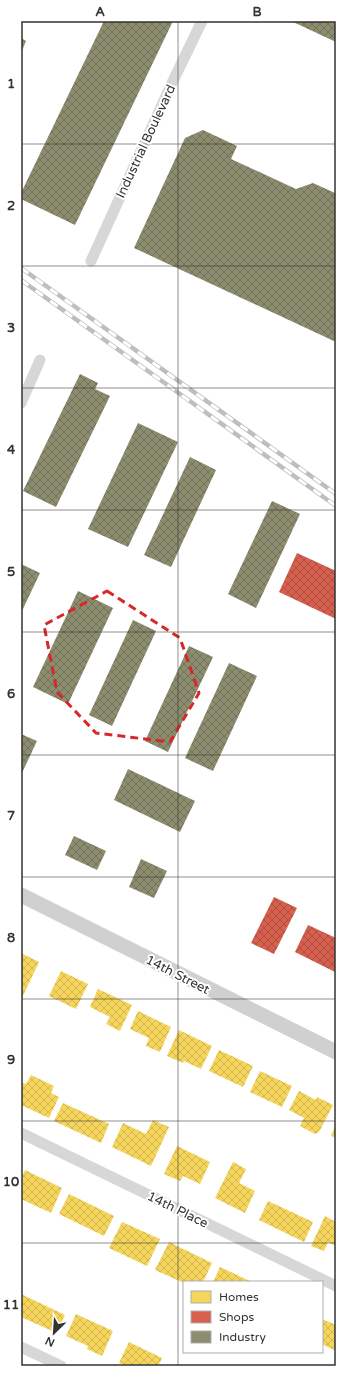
<svg xmlns="http://www.w3.org/2000/svg" width="357" height="1387" font-family="'Varela Round',sans-serif">
<defs>
<pattern id="homes-cross-hatch" width="8" height="8" patternUnits="userSpaceOnUse"><rect width="8" height="8" fill="#f6d55c"/><path d="M0 0l8 8M0 8l8-8" fill="none" stroke="#d3b750"/></pattern>
<pattern id="shops-cross-hatch" width="8" height="8" patternUnits="userSpaceOnUse"><rect width="8" height="8" fill="#d6604d"/><path d="M0 0l8 8M0 8l8-8" fill="none" stroke="#ae5041"/></pattern>
<pattern id="industry-cross-hatch" width="8" height="8" patternUnits="userSpaceOnUse"><rect width="8" height="8" fill="#8c8c6e"/><path d="M0 0l8 8M0 8l8-8" fill="none" stroke="#73735b"/></pattern>
</defs>
<rect width="100%" height="100%" fill="#fff"/>
<!-- homes -->
<path fill="url(#homes-cross-hatch)" d="M21 953 39 962 21 1000Z
M61 971 88 984 76 1009 49 996Z
M98 989 132 1005 120 1031 106 1024 110 1017 90 1007Z
M138 1011 171 1027 160 1052 146 1046 149 1038 130 1029Z
M179 1030 212 1046 201 1069 184 1061 183 1063 167 1056Z
M219 1050 253 1066 243 1087 209 1071Z
M260 1071 292 1086 282 1107 250 1092Z
M31 1075 54 1086 51 1093 59 1097 49 1118 21 1105V1082L26 1084Z
M299 1091 316 1100 317 1097 333 1105 319 1132 315 1134 300 1126 304 1118 289 1110Z
M63 1103 109 1124 101 1143 54 1121Z
M153 1120 169 1127 151 1166 112 1147 123 1123 146 1134Z
M336 1124V1138L331 1136Z
M177 1146 210 1162 200 1184 183 1176 180 1181 164 1174Z
M233 1162 246 1169 239 1183 255 1191 245 1213 215 1198Z
M25 1170 62 1188 51 1213 21 1199V1179Z
M69 1194 114 1216 104 1236 59 1214Z
M268 1201 313 1222 304 1242 259 1220Z
M325 1216 336 1222V1246L328 1242 324 1251 311 1246Z
M122 1222 160 1239 147 1266 109 1248Z
M169 1242 212 1263 203 1282H184V1283L155 1270Z
M220 1267 252 1282H213Z
M21 1294 65 1315 57 1333 21 1317Z
M76 1314 113 1331 102 1356 87 1349 88 1346 66 1336Z
M322 1319 336 1325V1351L322 1344Z
M129 1342 162 1358 158 1366H127L119 1363Z"/>
<!-- shops -->
<path fill="url(#shops-cross-hatch)" d="M297 553 336 571V619L279 592Z
M274 897 297 908 274 954 251 943Z
M308 925 336 938 335 972 295 952Z"/>
<!-- industry -->
<path fill="url(#industry-cross-hatch)" d="M104 21H173L75 225 21 199V193Z
M291 21H336V42Z
M21 38 26 41 21 53Z
M203 130 237 146 231 159 296 189 313 183 335 193 336 342 134 248 185 138Z
M80 374 98 383 95 389 110 396 56 507 23 491Z
M138 423 178 442 128 547 88 529Z
M190 457 216 470 171 567 144 555Z
M272 501 300 514 256 608 228 594Z
M21 564 40 573 21 613Z
M78 591 113 608 68 704 33 687Z
M133 620 156 631 112 726 89 715Z
M189 646 213 657 168 752 145 741Z
M229 663 257 676 213 771 185 758Z
M21 734 37 741 21 775Z
M128 769 195 801 180 832 114 800Z
M74 836 106 851 97 870 65 855Z
M141 859 167 871 154 898 129 887Z"/>
<g fill="none" stroke-linecap="round" stroke-linejoin="round">
<!-- minor -->
<path stroke="#d7d7d7" stroke-width="11" d="M91 261 171 85 202 21
M21 403 40 360
M21 1133 336 1286
M21 1347 61 1366"/>
<!-- secondary -->
<path stroke="#d0d0d0" stroke-width="15" d="M21 895 336 1052"/>
<defs>
<path id="rail" d="M21 268 336 494
M21 280 336 506"/>
</defs>
<!-- rail casing -->
<use href="#rail" stroke="#bebebe" stroke-width="4.5"/>
<!-- rail -->
<use href="#rail" stroke="#fff" stroke-width="3" stroke-dasharray="9" stroke-linecap="butt"/>
</g>
<!-- marked area -->
<path fill="none" stroke="#d62828" stroke-width="3" stroke-dasharray="8 5" stroke-linejoin="round" d="M107 591 180 638 199 693 170 742 96 733 57 692 44 625Z"/>
<!-- grid -->
<path fill="none" stroke="#333" stroke-width="1" stroke-opacity="0.55" d="M178 21V1366M21 144H336M21 266H336M21 388H336M21 510H336M21 632H336M21 755H336M21 877H336M21 999H336M21 1121H336M21 1243H336"/>
<g text-anchor="middle" stroke-width="4" stroke-linejoin="round" paint-order="stroke">
<!-- street labels -->
<g font-size="13" fill="#333" stroke="#fff">
<text transform="translate(145 141) rotate(-65)" y="5">Industrial Boulevard</text>
<text transform="translate(178 974) rotate(27)" y="5">14th Street</text>
<text transform="translate(178 1209) rotate(26)" y="5">14th Place</text>
</g>
</g>
<!-- border -->
<rect width="357" height="1387" fill="none" stroke="#ffffff" stroke-width="44"/>
<!-- legend -->
<rect x="183" y="1281" width="140" height="72" fill="#ffffff" stroke="#adadad"/>
<rect x="191" y="1291" width="20" height="12" fill="#f6d55c" stroke="#adadad"/>
<text x="219" y="1301" font-size="12" fill="#333333">Homes</text>
<rect x="191" y="1311" width="20" height="12" fill="#d6604d" stroke="#adadad"/>
<text x="219" y="1321" font-size="12" fill="#333333">Shops</text>
<rect x="191" y="1331" width="20" height="12" fill="#8c8c6e" stroke="#adadad"/>
<text x="219" y="1341" font-size="12" fill="#333333">Industry</text>
<!-- north arrow -->
<g transform="translate(54 1333) rotate(205)" stroke="#ffffff" stroke-width="3" paint-order="stroke">
<path d="M0-3L7 15L0 10L-7 15Z" fill="#333333"/>
<text y="-6" font-size="11" font-weight="bold" text-anchor="middle" fill="#333333">N</text>
</g>
<rect x="22" y="22" width="313" height="1343" fill="none" stroke="#333" stroke-width="1.5"/>
<g font-size="13" text-anchor="middle" font-weight="bold" fill="#333">
<text x="100" y="16">A</text>
<text x="257" y="16">B</text>
<text x="11" y="88">1</text>
<text x="11" y="210">2</text>
<text x="11" y="332">3</text>
<text x="11" y="454">4</text>
<text x="11" y="576">5</text>
<text x="11" y="698">6</text>
<text x="11" y="820">7</text>
<text x="11" y="942">8</text>
<text x="11" y="1064">9</text>
<text x="11" y="1186">10</text>
<text x="11" y="1309">11</text>
</g>
</svg>
